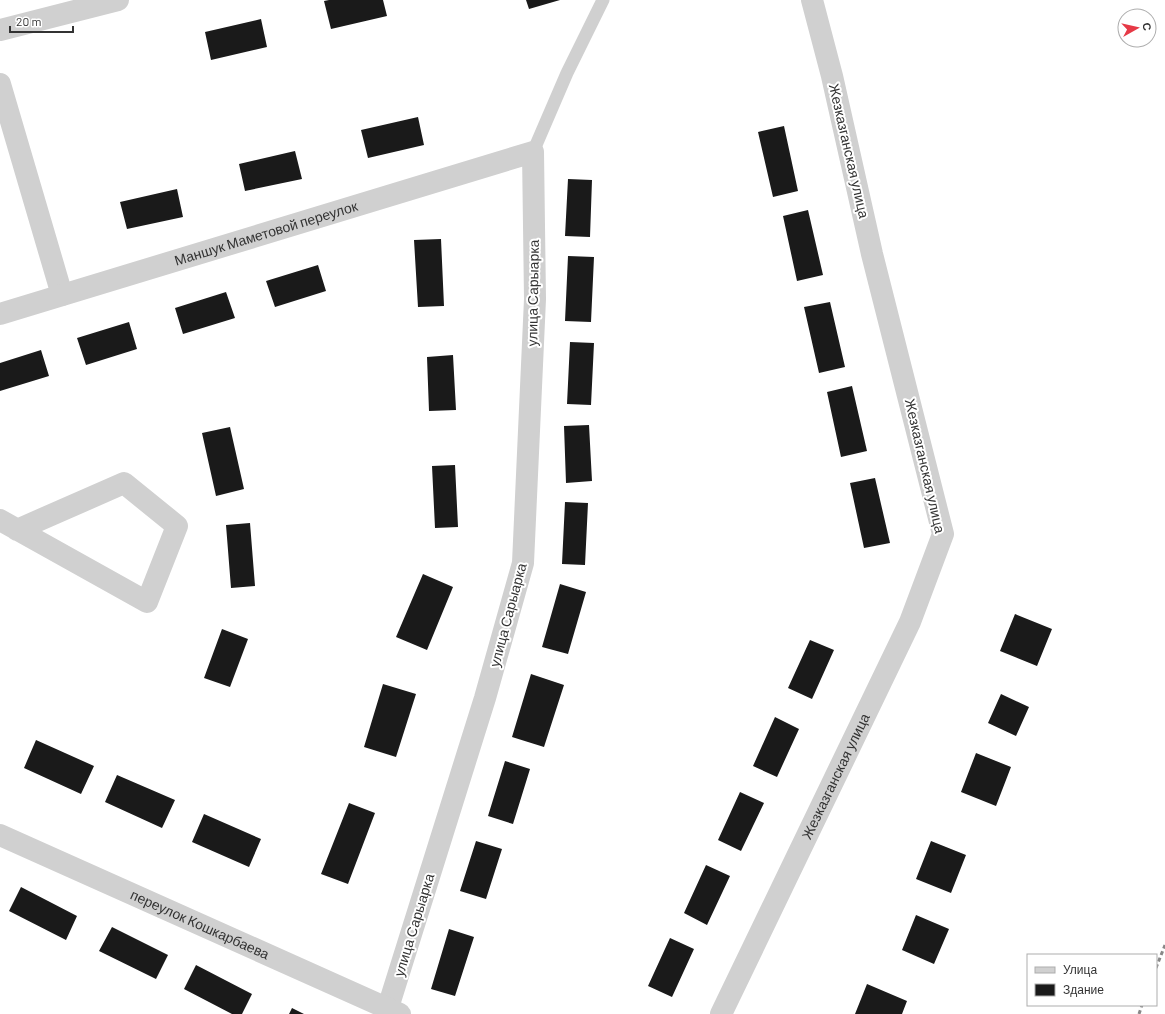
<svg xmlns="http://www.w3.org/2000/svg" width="1165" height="1014" font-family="Barlow,sans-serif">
<rect width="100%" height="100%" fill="#fff"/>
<!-- building -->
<path fill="#1a1a1a" d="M329 0H383L387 16 331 29 324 1Z
M526 0H560L529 9Z
M261 19 267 47 211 60 205 32Z
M418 117 424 145 368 158 361 130Z
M784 126 798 191 773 197 758 132Z
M295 151 302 179 245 191 239 164Z
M568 179 592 180 590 237 565 236Z
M177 189 183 217 127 229 120 202Z
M808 210 823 275 797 281 783 216Z
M441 239 444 306 418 307 414 240Z
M568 256 594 257 591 322 565 321Z
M318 265 326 291 275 307 266 281Z
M226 292 235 318 183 334 175 308Z
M830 302 845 367 819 373 804 307Z
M129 322 137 349 86 365 77 338Z
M570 342 594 343 591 405 567 404Z
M41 350 49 376 0 391V363Z
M453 355 456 410 429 411 427 357Z
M852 386 867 451 841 457 827 392Z
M589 425 592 481 566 483 564 426Z
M230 427 244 489 216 496 202 433Z
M455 465 458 527 435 528 432 466Z
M875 478 890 543 864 548 850 483Z
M565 502 588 503 585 565 562 564Z
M250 523 255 586 231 588 226 525Z
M423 574 453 587 427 650 396 637Z
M560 584 586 592 568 654 542 647Z
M1015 614 1052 629 1037 666 1000 651Z
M222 629 248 639 230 687 204 678Z
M810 640 834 650 812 699 788 688Z
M531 674 564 685 544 747 512 737Z
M383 684 416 694 396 757 364 747Z
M1001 694 1029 707 1016 736 988 723Z
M775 717 799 729 777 777 753 766Z
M36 740 94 766 81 794 24 768Z
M976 753 1011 767 996 806 961 792Z
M505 761 530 769 513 824 488 816Z
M117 775 175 800 162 828 105 802Z
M740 792 764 803 741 851 718 840Z
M349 803 375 813 348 884 321 874Z
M204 814 261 839 249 867 192 842Z
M476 841 502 849 486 899 460 891Z
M931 841 966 855 951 893 916 879Z
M706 865 730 876 707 925 684 913Z
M21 887 77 916 66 940 9 911Z
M916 915 949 929 934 964 902 950Z
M112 927 168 955 156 979 99 951Z
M449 929 474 937 455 996 431 989Z
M670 938 694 949 672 997 648 986Z
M196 965 252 994 242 1014H232L184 989Z
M867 984 907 1001 902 1014H855Z
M292 1008 304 1014H289Z"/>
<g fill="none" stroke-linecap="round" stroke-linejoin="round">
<!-- service -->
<path stroke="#d0d0d0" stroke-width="13" d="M533 152 567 73 603 0"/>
<!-- minor -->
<g stroke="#d0d0d0" stroke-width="22">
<path d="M0 84 62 295"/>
<path id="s1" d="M0 314 533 152 535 299 523 563 485 698 386 1014"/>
<path d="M0 520 147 602 177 526 124 483 17 530"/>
<path id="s2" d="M0 835 400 1014"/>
</g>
<!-- tertiary -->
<g stroke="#d0d0d0" stroke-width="22">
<path d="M0 30 118 0"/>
<path id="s3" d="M721 1014 910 622 943 534 872 254 832 76 812 0"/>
</g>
<!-- rail -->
<path stroke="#888" stroke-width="3" stroke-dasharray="4 3" stroke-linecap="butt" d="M1156 968 1165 945
M1139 1014 1142 1005"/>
</g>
<g text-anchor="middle" stroke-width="4" stroke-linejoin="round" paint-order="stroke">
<!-- street labels -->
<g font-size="14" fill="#333" stroke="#fff">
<text transform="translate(849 151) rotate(77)" y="5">Жезказганская улица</text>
<text dy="5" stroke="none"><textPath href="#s1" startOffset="278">Маншук Маметовой переулок</textPath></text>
<text transform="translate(533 293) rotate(-89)" y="5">улица Сарыарка</text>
<text transform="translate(925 466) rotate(77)" y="5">Жезказганская улица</text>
<text transform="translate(508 615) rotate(-75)" y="5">улица Сарыарка</text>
<text dy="5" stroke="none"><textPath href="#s3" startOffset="264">Жезказганская улица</textPath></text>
<text dy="5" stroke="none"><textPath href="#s2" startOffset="219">переулок Кошкарбаева</textPath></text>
<text transform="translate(414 925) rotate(-73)" y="5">улица Сарыарка</text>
</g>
</g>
<!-- legend -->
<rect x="1027" y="954" width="130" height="52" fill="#ffffff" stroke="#adadad"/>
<rect x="1035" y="967" width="20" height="6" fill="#d0d0d0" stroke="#adadad"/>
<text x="1063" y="974" font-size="12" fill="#333333">Улица</text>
<rect x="1035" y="984" width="20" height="12" fill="#1a1a1a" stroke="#adadad"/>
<text x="1063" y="994" font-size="12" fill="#333333">Здание</text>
<!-- north arrow -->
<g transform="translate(1137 28) rotate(82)"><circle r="19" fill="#ffffff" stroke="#adadad"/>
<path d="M0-3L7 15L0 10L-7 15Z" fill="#e63946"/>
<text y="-6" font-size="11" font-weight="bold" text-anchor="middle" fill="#333333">С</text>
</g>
<!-- scale -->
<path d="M10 26v6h63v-6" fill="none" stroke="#333333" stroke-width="2"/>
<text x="16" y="26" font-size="12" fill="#333333" stroke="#ffffff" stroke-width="3" paint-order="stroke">20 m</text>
</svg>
